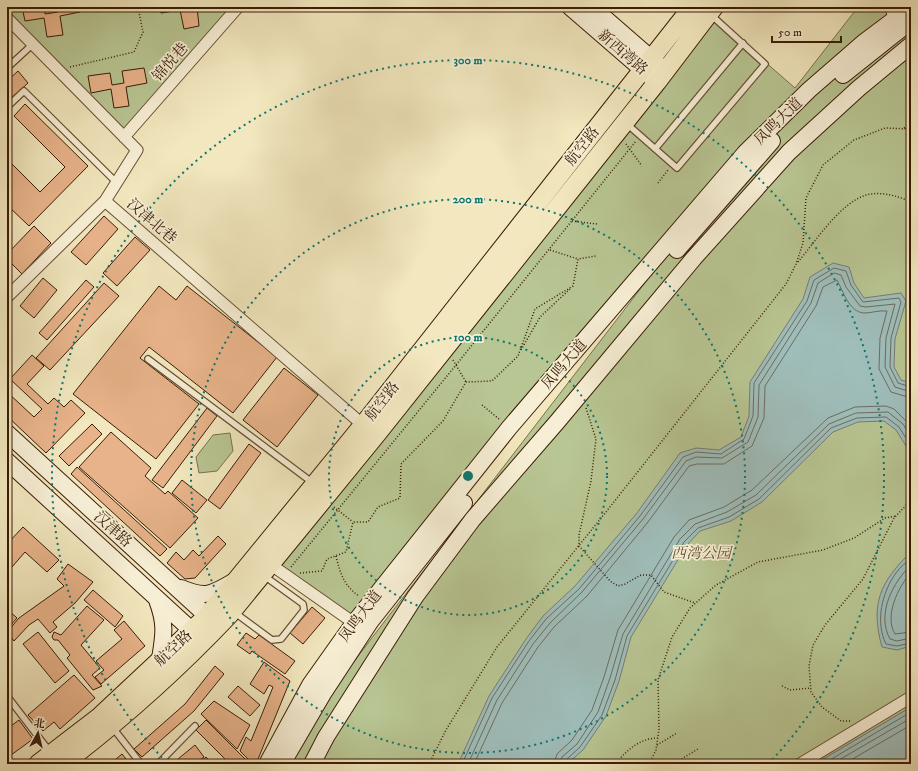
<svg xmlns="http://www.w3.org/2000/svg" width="918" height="771" font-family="'IM FELL DW Pica','Noto Serif SC',serif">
<rect width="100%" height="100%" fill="#f2e7be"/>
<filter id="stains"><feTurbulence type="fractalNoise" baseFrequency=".005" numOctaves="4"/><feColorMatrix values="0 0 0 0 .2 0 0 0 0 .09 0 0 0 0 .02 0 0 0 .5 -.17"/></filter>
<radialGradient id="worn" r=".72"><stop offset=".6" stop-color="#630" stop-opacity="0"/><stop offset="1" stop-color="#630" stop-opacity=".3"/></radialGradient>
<!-- green -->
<path fill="#b8c693" stroke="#79714c" d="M7 7H236L125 132 7 15Z
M858 7H911V707L815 764H283L326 699 371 639 738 162 354 623 270 564 709 13 795 88Z
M230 433 233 451 217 471 199 473 196 457 213 435Z"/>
<!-- water -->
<path fill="#9fbebb" stroke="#777d73" d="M833 263 849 267 854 283 864 298 901 293 906 301 895 339 894 367 901 380 911 383V454L896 430 884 421 858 422 833 432 762 502 731 521 700 531 687 545 631 637 619 681 606 716 583 750 567 764H458L489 696 526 639 543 616 575 586 637 513 680 453 696 448 719 450 741 437 749 416 750 382 803 299 810 277Z
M911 552V646L897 650 882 647C870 604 880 582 911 552Z
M911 707V764H815Z"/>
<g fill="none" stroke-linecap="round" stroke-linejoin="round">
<!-- shore -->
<path stroke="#6c6d60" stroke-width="1" d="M911 558C906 563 900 567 896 573 882 592 875 622 886 644L897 646 911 643
M911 565C893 582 876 614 890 639L897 641 911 638
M911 573C898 586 884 617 895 634L911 632
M462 764 492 698 529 641 546 619 579 589 640 516 683 457 696 452 721 454 744 439 753 416 754 383 807 301 814 280 834 268 846 271 851 285 863 302 899 298 901 302 891 338 890 367 898 383 911 387
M468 764 497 700 533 644 550 623 582 592 643 519 686 461 696 457 722 458 748 442 758 417 759 385 811 303 818 283 834 273 841 275 846 287 860 306 866 307 895 304 886 338 885 367 895 387 911 392
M474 764 502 703 538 647 554 627 587 596 648 522 689 466 697 464H724L752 446 764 418 765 386 816 306 823 287 837 280C843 291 849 312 864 313 872 313 879 310 887 311L880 338 879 369 891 392 911 398
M554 764 557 754 572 740 592 710 604 677 618 630 674 537 689 520 724 507 752 490 828 418 855 407 886 406 894 409 911 426
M560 764 562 757 577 744 598 712 610 678 623 634 680 539 695 524 727 512 756 495 829 424 856 413 888 412 903 424 911 437
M565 764 566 760 580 747 602 715 615 680 627 636 684 542 698 528 729 517 759 499 831 428 857 418 886 417 899 427 911 446
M823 764 911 712
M832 764 911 718
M844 764 911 725"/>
</g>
<!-- building -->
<path fill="#e8b38a" stroke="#3a1c06" d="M22 7H44L45 14 58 12 57 7H79L80 12 60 16 63 35 47 37 44 18 25 21Z
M160 7H197L199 26 184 29 180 10 161 13Z
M144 68 147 83 126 87 129 106 114 108 111 89 91 93 88 76 110 73 112 85 124 83 122 71Z
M18 71 28 83 7 102V81Z
M25 104 88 166 29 226 7 205V159L40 192 65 167 14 116Z
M104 216 118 229 86 265 71 252Z
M34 226 51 243 22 274 7 259V254Z
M135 237 150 250 117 286 103 273Z
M43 278 57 290 34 318 20 306Z
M86 280 94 287 47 340 39 333Z
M104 283 119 296 50 370 36 358Z
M159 286 176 300 187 286 277 357 233 413 149 347 140 358 199 404 156 459 73 394Z
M32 355 44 366 27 384 48 404 54 398 64 407 71 400 85 413 46 453 7 416V392L34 417 42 409 10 379Z
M284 368 318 395 277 447 243 420Z
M207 408 217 416 163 488 152 480Z
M92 424 102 434 69 466 59 456Z
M111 432 151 468 145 476 165 494 168 491 198 518 170 548 79 467Z
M249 444 261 453 220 509 208 500Z
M77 467 167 549 160 556 71 474Z
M182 480 207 500 196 513 172 493Z
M23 527 59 560 47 572 25 552 12 567 9 564 7 566V544Z
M218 536 226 544 195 578 185 579 167 563 176 552 184 560 193 550 199 556Z
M68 564 93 582 75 603 53 622 57 627 50 633 38 619 29 625 14 641 7 632 19 618 64 586 57 579Z
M93 590 123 616 115 627 84 600Z
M87 606 104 620 81 645 100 668 92 675 102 686 93 690 67 658 70 655 58 640H54L52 637 54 632 61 635Z
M312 607 325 618 303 644 290 633Z
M7 609 17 618 7 629Z
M124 621 145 646 101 684 95 677 104 670 96 661 122 639 114 630Z
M38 632 69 671 55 683 23 644Z
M246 633 255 639 259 635 295 661 285 674 252 651 250 654 237 645Z
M264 662 290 681 256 764H253L240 751 246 737 251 741 273 687 269 685 264 694 250 684Z
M215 666 224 674 194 711 142 757 134 749 185 704Z
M74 675 95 698 60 729 54 722 43 731 28 715Z
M238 686 260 705 250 716 228 697Z
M214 701 250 725 237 749 201 714Z
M19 720 33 739 7 758V729Z
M206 720 250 764H230L196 730Z
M195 745 204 757 195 764H172Z
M122 754 130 764H110Z
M206 757 212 764H198Z"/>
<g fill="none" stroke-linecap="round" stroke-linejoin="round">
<defs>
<path id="lane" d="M7 68 33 44
M7 107 24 91 117 183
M627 124 677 168 765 64 710 14
M655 149 743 43
M148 359 313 483
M234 612 272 640 281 639 304 610 303 604 263 575
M7 696 50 752
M113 728 141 764
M158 764 195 726"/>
<path id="street" d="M891 7 896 26
M7 18 137 150 105 201 363 425
M124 137 238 7
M7 297 105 201
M270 564 354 623
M800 764 911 697"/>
<path id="secondary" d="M570 7 652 78
M592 7 661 67
M843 75 911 21
M677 250 772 141
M7 433 216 624
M7 461 200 638
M181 588C205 598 211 595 233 582
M157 600C166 624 164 634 160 659
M267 764 310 685 354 623 509 428 745 153 809 90 863 43 911 7
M282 764 324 692 370 622 464 503
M312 764 326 737 415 597 473 519 557 422 694 258 789 152 859 88 911 45"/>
<path id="primary" d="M38 764 98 718 207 616 363 425 692 7
M63 764C122 719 178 669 229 615L376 435 657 82 714 7"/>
</defs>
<!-- lane casing -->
<use href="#lane" stroke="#684f34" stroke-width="8"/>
<!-- street casing -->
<use href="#street" stroke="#684f34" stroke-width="13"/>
<!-- secondary casing -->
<use href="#secondary" stroke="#3a1c06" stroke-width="18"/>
<!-- primary casing -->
<use href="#primary" stroke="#3a1c06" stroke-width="20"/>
<!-- path -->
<path stroke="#3a1c06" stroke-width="1.5" stroke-dasharray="1 2" stroke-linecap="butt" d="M70 67 134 52 143 32 138 7
M904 128 911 124
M626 144 642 166
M658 183 668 170
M572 221 597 224
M550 250 578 259
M798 262C815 242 840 203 866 195 881 191 898 196 911 202
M521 350 540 317 570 289
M453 360 466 382
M482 405 499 419
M586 408 596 439 591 481 579 535V546L610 581 618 586 625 584 641 575H651L664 592 695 603
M334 507 353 522
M336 556C340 573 344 586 359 596
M291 567 456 365 636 141
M300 573 322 571 327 559 346 552 353 522H368L378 507 400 498 401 464 443 421 466 382 492 381 518 356 535 309 573 286 578 259 596 256
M782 686 790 690 811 688
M850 721H841L822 707 811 692 809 666 813 645 825 625 863 579 894 518 911 500
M657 745 677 733
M617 762C628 749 641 738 658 738
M429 764 446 730 497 647 606 512 786 284 796 264 803 243 806 198 823 165 854 140 885 128 911 129
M649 764 656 750 659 729 658 680 672 637 690 608 716 585 758 562 823 550 854 538 885 518 896 516
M678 764 683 758 698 749
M717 764 719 759"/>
<!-- lane -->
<use href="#lane" stroke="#f7efd5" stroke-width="5.5"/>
<!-- street -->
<use href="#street" stroke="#f7efd5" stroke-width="11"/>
<!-- secondary -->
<use href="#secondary" stroke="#f7efd5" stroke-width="16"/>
<!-- primary -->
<use href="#primary" stroke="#f2e7be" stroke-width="18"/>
</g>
<!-- distance rings -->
<g fill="none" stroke="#0f766e" stroke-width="2" stroke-dasharray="2 4">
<circle cx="468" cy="476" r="139"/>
<circle cx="468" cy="476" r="277"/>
<path d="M166 762A416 416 0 1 1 770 762"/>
</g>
<g text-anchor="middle" stroke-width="3.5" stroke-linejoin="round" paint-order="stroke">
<!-- street labels -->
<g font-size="15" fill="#3a1c06" stroke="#f7efd5">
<text transform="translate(623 52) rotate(41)" y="5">新西湾路</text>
<text transform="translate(170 62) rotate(-49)" y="5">锦悦巷</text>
<text transform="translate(778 121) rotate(-44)" y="5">凤鸣大道</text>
<text transform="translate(582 146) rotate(-52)" y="5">航空路</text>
<text transform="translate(152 221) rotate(41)" y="5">汉津北巷</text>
<text transform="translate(564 364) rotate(-49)" y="5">凤鸣大道</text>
<text transform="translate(382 401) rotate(-52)" y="5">航空路</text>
<text transform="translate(113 529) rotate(42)" y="5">汉津路</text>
<text transform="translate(360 616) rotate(-53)" y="5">凤鸣大道</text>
<text transform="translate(173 648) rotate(-43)" y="5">航空路</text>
</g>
<!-- park labels -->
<g font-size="15" font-style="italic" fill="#604f30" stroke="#f7efd5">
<text x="701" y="558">西湾公园</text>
</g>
</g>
<circle cx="468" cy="476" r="6" fill="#0f766e" stroke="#f7efd5" stroke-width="2"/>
<g font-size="12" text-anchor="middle" font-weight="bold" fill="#0f766e" stroke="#f7efd5" stroke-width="3.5" stroke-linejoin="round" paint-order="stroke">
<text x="468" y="64">300 m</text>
<text x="468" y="203">200 m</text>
<text x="468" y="341">100 m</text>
</g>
<!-- margin -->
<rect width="918" height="771" fill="none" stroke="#f2e7be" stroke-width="24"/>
<rect x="8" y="8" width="902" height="755" fill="none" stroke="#3a1c06" stroke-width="2"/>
<rect x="12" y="12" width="894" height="747" fill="none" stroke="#3a1c06"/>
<!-- north arrow -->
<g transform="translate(38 733) rotate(8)" stroke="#f7efd5" stroke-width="3" paint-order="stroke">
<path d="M0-3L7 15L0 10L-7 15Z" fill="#3a1c06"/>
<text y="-6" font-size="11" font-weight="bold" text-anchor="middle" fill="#3a1c06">北</text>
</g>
<!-- scale -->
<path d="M772 36v6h69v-6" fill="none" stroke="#3a1c06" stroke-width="2"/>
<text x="778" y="36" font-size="12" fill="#3a1c06" stroke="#f7efd5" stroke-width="3" paint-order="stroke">50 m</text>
<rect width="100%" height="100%" filter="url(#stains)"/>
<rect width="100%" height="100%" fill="url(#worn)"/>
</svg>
